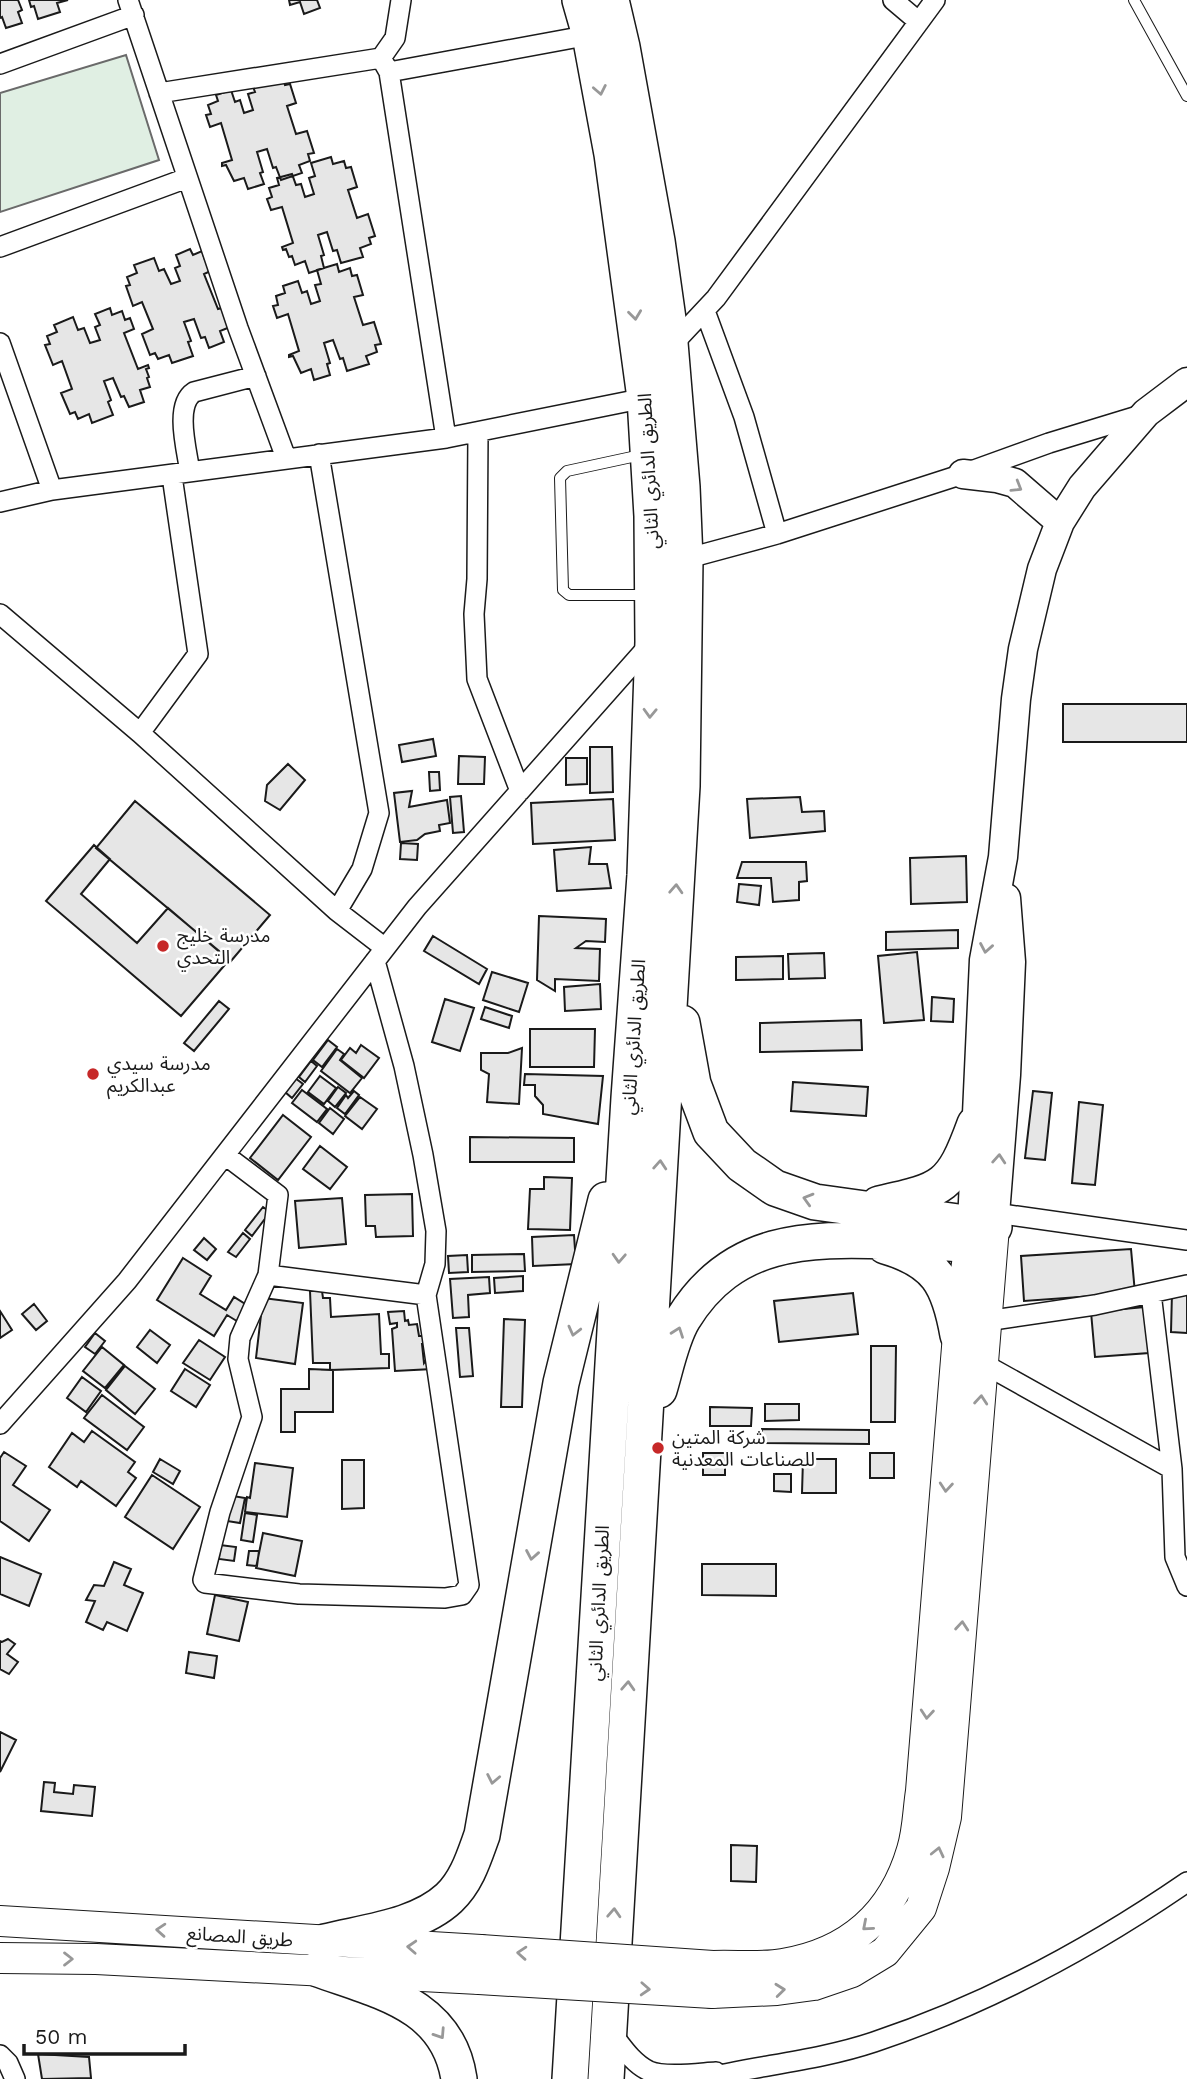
<svg xmlns="http://www.w3.org/2000/svg" width="1187" height="2079" font-family="'Work Sans','Noto Sans Arabic',sans-serif">
<rect width="100%" height="100%" fill="#fff"/>
<!-- green -->
<path fill="#e0efe3" stroke="#6a6a6a" stroke-width="2" d="M126 55 159 160 0 212V93Z"/>
<!-- building -->
<path fill="#e6e6e6" stroke="#1a1a1a" stroke-width="2" d="M0 0H18L22 10 18 12 22 23 6 28 2 17 0 18Z
M29 0H68L57 3 60 12 38 19 34 6 31 7Z
M289 0H317L320 8 304 14 300 2 290 5Z
M283 77 285 85 290 84 296 103 287 106 296 134 307 131 314 153 308 154 310 161 299 165 302 173 281 180 276 167 273 168 267 149 257 152 263 172 260 173 264 184 248 189 244 178 234 181 226 165 222 166V163L232 160 221 123 210 127 206 115 211 114 208 105 218 101 216 95 231 90 235 102 240 100 244 113 253 110 248 94 255 92 250 79Z
M331 157 333 164 344 161 346 168 351 167 357 187 348 190 357 218 368 214 375 236 369 238 371 244 360 248 363 257 341 263 337 250 333 251 327 232 318 235 324 255 321 256 324 268 309 273 305 261 295 265 292 256 289 257 286 249 283 250 282 247 293 243 282 207 271 210 267 199 272 197 269 188 279 185 277 178 292 174 296 185 301 184 305 197 314 194 309 178 315 176 311 163Z
M190 249 193 255 202 251 205 260 215 269 204 274 218 309 229 306 230 327 220 331 224 342 209 348 205 337 201 338 194 319 184 322 191 341 188 342 193 356 172 363 169 355 158 359 155 353 150 355 142 334 153 329 142 302 133 306 126 286 130 285 127 277 137 273 134 265 154 258 159 271 164 269 171 284 180 281 175 268 180 266 176 255Z
M337 264 339 272 350 268 352 276 357 275 363 295 354 297 363 325 374 322 381 344 375 345 377 352 366 356 369 364 347 371 343 358 340 359 333 340 324 343 330 363 327 364 330 375 314 380 311 369 301 373 293 356 289 357V355L299 351 288 314 277 318 273 306 278 305 276 296 285 293 283 286 298 281 302 293 307 291 311 304 320 301 315 285 321 284 317 270Z
M110 308 112 315 122 311 125 320 130 318 134 329 124 333 138 369 148 365 149 368 146 369 149 377 147 378 150 387 140 390 144 402 129 407 124 396 121 397 113 378 104 381 111 400 108 402 113 415 92 423 89 414 78 419 75 412 70 414 61 393 72 389 62 361 53 365 45 345 50 344 47 336 57 332 54 325 73 317 78 330 84 328 90 343 100 340 95 327 100 325 95 314Z
M1063 704H1187V742H1063Z
M433 739 436 756 402 762 399 745Z
M590 747H612L613 792 590 793Z
M459 756 485 757 484 784H458Z
M566 758H587V784L566 785Z
M288 764 305 780 280 810 265 801 267 785Z
M429 772H439L440 790 430 791Z
M412 791 409 807 447 800 450 823 439 825 440 831 425 834 417 840 400 842 394 793Z
M461 796 464 832 453 833 450 797Z
M800 797 802 812 824 811 825 831 750 838 747 799Z
M613 799 615 840 533 844 531 803Z
M135 801 270 915 231 961 96 848Z
M401 843 418 844 417 860 400 859Z
M94 845 110 859 81 894 137 943 168 908 229 960 181 1016 46 901Z
M591 847 589 864H607L611 888 557 891 554 850Z
M966 856 967 902 911 904 910 858Z
M742 862H806L807 881 799 882V900L773 902 771 878H737Z
M739 884 761 886 759 905 737 902Z
M539 916 606 919 605 942 586 941 576 948 600 949 599 981 555 979V991L537 980Z
M958 930V948L886 950V932Z
M433 936 487 969 479 984 424 951Z
M917 952 924 1020 884 1023 878 956Z
M824 953 825 978 789 979 788 954Z
M783 956V979L736 980V957Z
M492 972 528 983 519 1012 483 1000Z
M600 984 601 1009 565 1011 564 987Z
M932 997 954 999 953 1022 931 1021Z
M445 999 474 1008 460 1051 432 1042Z
M219 1001 229 1009 194 1051 184 1043Z
M485 1007 512 1016 509 1028 481 1019Z
M861 1020 862 1050 760 1052V1023Z
M530 1029H595L594 1067H530Z
M328 1040 337 1047 322 1067 313 1060Z
M361 1045 379 1058 364 1078 341 1060 350 1048 356 1053Z
M522 1048 519 1104 487 1102 489 1074 481 1070V1053H508Z
M337 1049 344 1054 340 1060 362 1078 350 1093 321 1071Z
M311 1061 317 1066 305 1082 299 1077Z
M525 1074 603 1076 598 1124 543 1114V1105L535 1096V1085H524Z
M320 1076 336 1088 324 1104 308 1092Z
M295 1078 303 1084 292 1098 285 1092Z
M793 1082 868 1087 866 1116 791 1111Z
M338 1087 346 1093 335 1107 328 1101Z
M302 1090 327 1109 317 1122 292 1103Z
M354 1091 359 1095 345 1114 337 1108 346 1095 348 1098Z
M1033 1091 1052 1093 1045 1160 1025 1158Z
M360 1097 377 1109 362 1129 345 1116Z
M1079 1102 1103 1105 1095 1185 1072 1183Z
M330 1108 344 1119 333 1134 319 1123Z
M283 1115 311 1137 278 1180 250 1158Z
M470 1137 574 1138V1162H470Z
M320 1146 347 1167 330 1189 303 1169Z
M544 1177 572 1178 570 1230 528 1229 530 1189H544Z
M412 1194 413 1236 376 1237 375 1226H366L365 1195Z
M342 1198 346 1244 299 1248 295 1201Z
M263 1207 270 1212 252 1236 245 1230Z
M243 1233 250 1239 236 1257 228 1252Z
M574 1235 576 1264 533 1266 532 1237Z
M204 1238 216 1249 207 1260 194 1250Z
M1131 1249 1135 1293 1024 1301 1021 1256Z
M524 1254 525 1271 472 1272V1255Z
M467 1255 468 1272 449 1273 448 1256Z
M183 1258 211 1276 200 1294 226 1310 234 1297 250 1307 240 1323 227 1315 214 1336 157 1300Z
M523 1276V1291L495 1293 494 1278Z
M489 1277 490 1293 468 1295 469 1317 453 1318 450 1279Z
M310 1291H322L323 1298H330L331 1317 379 1314 381 1354H389V1368L330 1370V1363H313Z
M1172 1292H1187V1333L1171 1332Z
M853 1293 858 1334 779 1342 774 1301Z
M263 1298 303 1303 295 1364 256 1358Z
M34 1304 47 1321 36 1330 22 1314Z
M1145 1307 1149 1353 1095 1357 1091 1312Z
M0 1311 12 1330 0 1338Z
M404 1311 405 1321 408 1320 409 1325 417 1324 419 1336H425L426 1344H422L424 1363 427 1359 432 1369 395 1371 392 1329 397 1327V1323L390 1324 388 1312Z
M504 1319 525 1320 522 1407H501Z
M456 1328H469L473 1376 460 1377Z
M150 1330 170 1345 157 1363 137 1347Z
M95 1333 105 1341 95 1354 85 1347Z
M199 1340 225 1357 210 1380 183 1363Z
M871 1346H896L895 1422H871Z
M102 1347 124 1365 105 1388 83 1371Z
M125 1366 155 1389 135 1414 106 1390Z
M185 1369 210 1385 196 1407 171 1391Z
M309 1369 333 1370V1412H295V1432H281V1389H309Z
M82 1377 101 1391 86 1412 67 1398Z
M102 1395 144 1427 127 1450 84 1418Z
M765 1404H799V1420L765 1421Z
M710 1407 752 1408 751 1426H710Z
M762 1429 869 1430V1444L762 1443Z
M92 1431 135 1462 128 1472 136 1478 116 1506 81 1481 77 1487 49 1467 72 1433 84 1442Z
M4 1452 26 1466 13 1485 50 1510 29 1541 0 1521V1458Z
M703 1453H725V1475H703Z
M870 1453H894V1478H870Z
M160 1459 180 1471 173 1484 153 1472Z
M803 1459H836V1493H802Z
M342 1460H364V1508L342 1509Z
M255 1463 293 1468 287 1517 245 1512 247 1497 250 1498Z
M774 1474H791V1492L774 1491Z
M152 1475 200 1507 173 1549 125 1517Z
M233 1496 245 1498 240 1523 227 1521Z
M245 1513 257 1515 253 1542 241 1540Z
M263 1533 302 1541 295 1576 256 1568Z
M220 1545 236 1547 234 1561 219 1559Z
M249 1551H259L257 1566 247 1565Z
M0 1557 41 1574 29 1606 0 1594Z
M114 1562 131 1569 124 1585 143 1593 127 1631 107 1622 103 1630 86 1622 95 1601 86 1600 94 1585 104 1586Z
M702 1564H776V1596L702 1595Z
M215 1595 248 1602 239 1641 207 1634Z
M8 1639 15 1644 7 1654 18 1662 9 1674 0 1669V1641L2 1642Z
M189 1652 217 1656 214 1678 186 1673Z
M0 1732 16 1740 0 1772Z
M44 1782 55 1783 54 1792 73 1794 74 1785 95 1787 92 1816 41 1811Z
M731 1845 757 1846 756 1882 731 1881Z
M38 2054 89 2057 91 2078 42 2079Z"/>
<g fill="none" stroke-linecap="round" stroke-linejoin="round">
<defs>
<path id="lane" d="M1134 0 1187 96
M641 455 567 471 560 478 563 590 569 595H646"/>
<path id="street" d="M128 0 238 328 286 458
M893 0 919 22
M381 58 389 72 446 438
M0 64 134 15
M389 72 590 35
M159 93 381 58 395 38 401 0
M0 247 187 178
M705 311 744 417 777 534
M0 343 52 490
M671 346 716 298 935 0
M478 432 477 579 474 614 477 679 520 791
M319 454 379 813 362 869 337 911
M190 472C187 451 174 405 194 392L256 376
M0 502 52 490 446 438 645 398
M685 559 777 534 963 474 1049 443 1144 414
M0 614 140 733 337 911 385 948
M140 733 198 654 172 476
M225 1155 278 1195 268 1275 426 1295
M995 1213 1187 1240
M268 1275 240 1338 238 1359 252 1417 220 1512 203 1580 205 1583 299 1594 445 1598 462 1595 469 1585 426 1295 435 1264 436 1231 423 1155 404 1066 375 961
M1151 1293 1172 1469 1175 1557 1187 1586
M986 1321 1095 1305 1187 1285
M984 1364 1172 1469
M0 1424 127 1281 417 907 651 643
M610 2031C621 2045 632 2063 649 2071 665 2078 699 2073 716 2072
M0 2055 8 2063 15 2079
M702 2079C759 2065 817 2061 874 2042 985 2005 1091 1948 1187 1882"/>
<path id="secondary" d="M963 474 997 478 1015 483 1060 522
M972 1224 984 960 1003 857 1016 699 1023 649 1042 569 1060 522 1082 487 1146 413 1187 382
M994 1227 1006 1075 1011 962 1006 898"/>
<path id="primary" d="M0 1921 481 1950
M0 1958 96 1959 479 1979
M713 1966C735 1965 761 1968 783 1964 850 1953 893 1915 912 1850 918 1831 918 1810 921 1791L958 1335 972 1224
M712 1993 777 1990 814 1985 852 1972 885 1952 921 1908 934 1868 946 1817 994 1227"/>
<path id="highway" d="M682 1023 693 1084 711 1132 742 1165 775 1188 815 1202 994 1227
M879 1204C944 1190 952 1187 975 1124
M885 1246C937 1261 949 1284 958 1335
M659 1390C666 1367 671 1339 683 1319 732 1239 806 1238 890 1241 919 1242 947 1241 975 1246
M325 1942C365 1932 418 1927 449 1898 467 1881 474 1857 482 1835L561 1383 606 1200
M318 1969C379 1991 448 2004 459 2079
M570 2079 629 1098 645 875 653 642 652 516 645 398 612 154 590 35 580 0
M606 2079 682 786 685 559 682 487 668 319 657 241 622 47 611 0"/>
</defs>
<!-- lane casing -->
<use href="#lane" stroke="#1a1a1a" stroke-width="12"/>
<!-- street casing -->
<use href="#street" stroke="#1a1a1a" stroke-width="22"/>
<!-- secondary casing -->
<use href="#secondary" stroke="#1a1a1a" stroke-width="31"/>
<!-- primary casing -->
<use href="#primary" stroke="#1a1a1a" stroke-width="32"/>
<!-- highway casing -->
<use href="#highway" stroke="#1a1a1a" stroke-width="38"/>
<!-- lane -->
<use href="#lane" stroke="#fff" stroke-width="10"/>
<!-- street -->
<use href="#street" stroke="#fff" stroke-width="19"/>
<!-- secondary -->
<use href="#secondary" stroke="#fff" stroke-width="28"/>
<!-- primary -->
<use href="#primary" stroke="#fff" stroke-width="30"/>
<!-- highway -->
<use href="#highway" stroke="#fff" stroke-width="35"/>
<defs>
<path id="primary-bridge" d="M481 1950 713 1966
M479 1979 712 1993"/>
</defs>
<!-- primary-bridge casing -->
<use href="#primary-bridge" stroke="#1a1a1a" stroke-width="32" stroke-linecap="butt"/>
<!-- primary-bridge -->
<use href="#primary-bridge" stroke="#fff" stroke-width="30"/>
</g>
<!-- one-way arrows -->
<defs><path id="oneway-chevron" d="M-2-3.5L2.5 0L-2 3.5" fill="none" stroke-width="1.6" stroke-linecap="round" stroke-linejoin="round" transform="scale(1.75)"/></defs>
<g stroke="#989898">
<use href="#oneway-chevron" transform="translate(600 90) rotate(79)"/>
<use href="#oneway-chevron" transform="translate(635 315) rotate(83)"/>
<use href="#oneway-chevron" transform="translate(1017 487) rotate(31)"/>
<use href="#oneway-chevron" transform="translate(650 713) rotate(92)"/>
<use href="#oneway-chevron" transform="translate(676 889) rotate(-87)"/>
<use href="#oneway-chevron" transform="translate(986 948) rotate(100)"/>
<use href="#oneway-chevron" transform="translate(999 1159) rotate(-86)"/>
<use href="#oneway-chevron" transform="translate(660 1165) rotate(-86)"/>
<use href="#oneway-chevron" transform="translate(808 1199) rotate(-164)"/>
<use href="#oneway-chevron" transform="translate(619 1258) rotate(93)"/>
<use href="#oneway-chevron" transform="translate(574 1331) rotate(104)"/>
<use href="#oneway-chevron" transform="translate(678 1332) rotate(-70)"/>
<use href="#oneway-chevron" transform="translate(981 1400) rotate(-85)"/>
<use href="#oneway-chevron" transform="translate(946 1487) rotate(95)"/>
<use href="#oneway-chevron" transform="translate(532 1555) rotate(100)"/>
<use href="#oneway-chevron" transform="translate(962 1626) rotate(-85)"/>
<use href="#oneway-chevron" transform="translate(628 1686) rotate(-87)"/>
<use href="#oneway-chevron" transform="translate(927 1714) rotate(95)"/>
<use href="#oneway-chevron" transform="translate(493 1779) rotate(101)"/>
<use href="#oneway-chevron" transform="translate(938 1852) rotate(-77)"/>
<use href="#oneway-chevron" transform="translate(614 1913) rotate(-87)"/>
<use href="#oneway-chevron" transform="translate(867 1926) rotate(139)"/>
<use href="#oneway-chevron" transform="translate(161 1930) rotate(-176)"/>
<use href="#oneway-chevron" transform="translate(412 1947) rotate(-177)"/>
<use href="#oneway-chevron" transform="translate(522 1953) rotate(-176)"/>
<use href="#oneway-chevron" transform="translate(68 1959)"/>
<use href="#oneway-chevron" transform="translate(645 1989) rotate(3)"/>
<use href="#oneway-chevron" transform="translate(780 1990) rotate(-6)"/>
<use href="#oneway-chevron" transform="translate(440 2034) rotate(57)"/>
</g>
<!-- markers -->
<g fill="#c62828" stroke="#fff" stroke-width="2.5">
<circle cx="163" cy="946" r="7"/>
<circle cx="93" cy="1074" r="7"/>
<circle cx="658" cy="1448" r="7"/>
</g>
<g text-anchor="middle" stroke-width="5" stroke-linejoin="round" paint-order="stroke">
<!-- street labels -->
<g font-size="19" fill="#1a1a1a" stroke="#fff">
<text transform="translate(648 471) rotate(-93)" y="7">الطريق الدائري الثاني</text>
<text transform="translate(633 1037) rotate(-86)" y="7">الطريق الدائري الثاني</text>
<text transform="translate(598 1603) rotate(-87)" y="7">الطريق الدائري الثاني</text>
<text transform="translate(240 1936) rotate(4)" y="7">طريق المصانع</text>
</g>
<!-- poi labels -->
<g font-size="19" fill="#1a1a1a" stroke="#fff" text-anchor="start">
<text x="177" y="942">مدرسة خليج<tspan x="177" dy="22">التحدي</tspan></text>
<text x="107" y="1070">مدرسة سيدي<tspan x="107" dy="22">عبدالكريم</tspan></text>
<text x="672" y="1444">شركة المتين<tspan x="672" dy="22">للصناعات المعدنية</tspan></text>
</g>
</g>
<!-- scale -->
<path d="M24 2044v10h161v-10" fill="none" stroke="#1a1a1a" stroke-width="3.5"/>
<text x="35" y="2044" font-size="21" fill="#1a1a1a" stroke="#ffffff" stroke-width="5" paint-order="stroke">50 m</text>
</svg>
